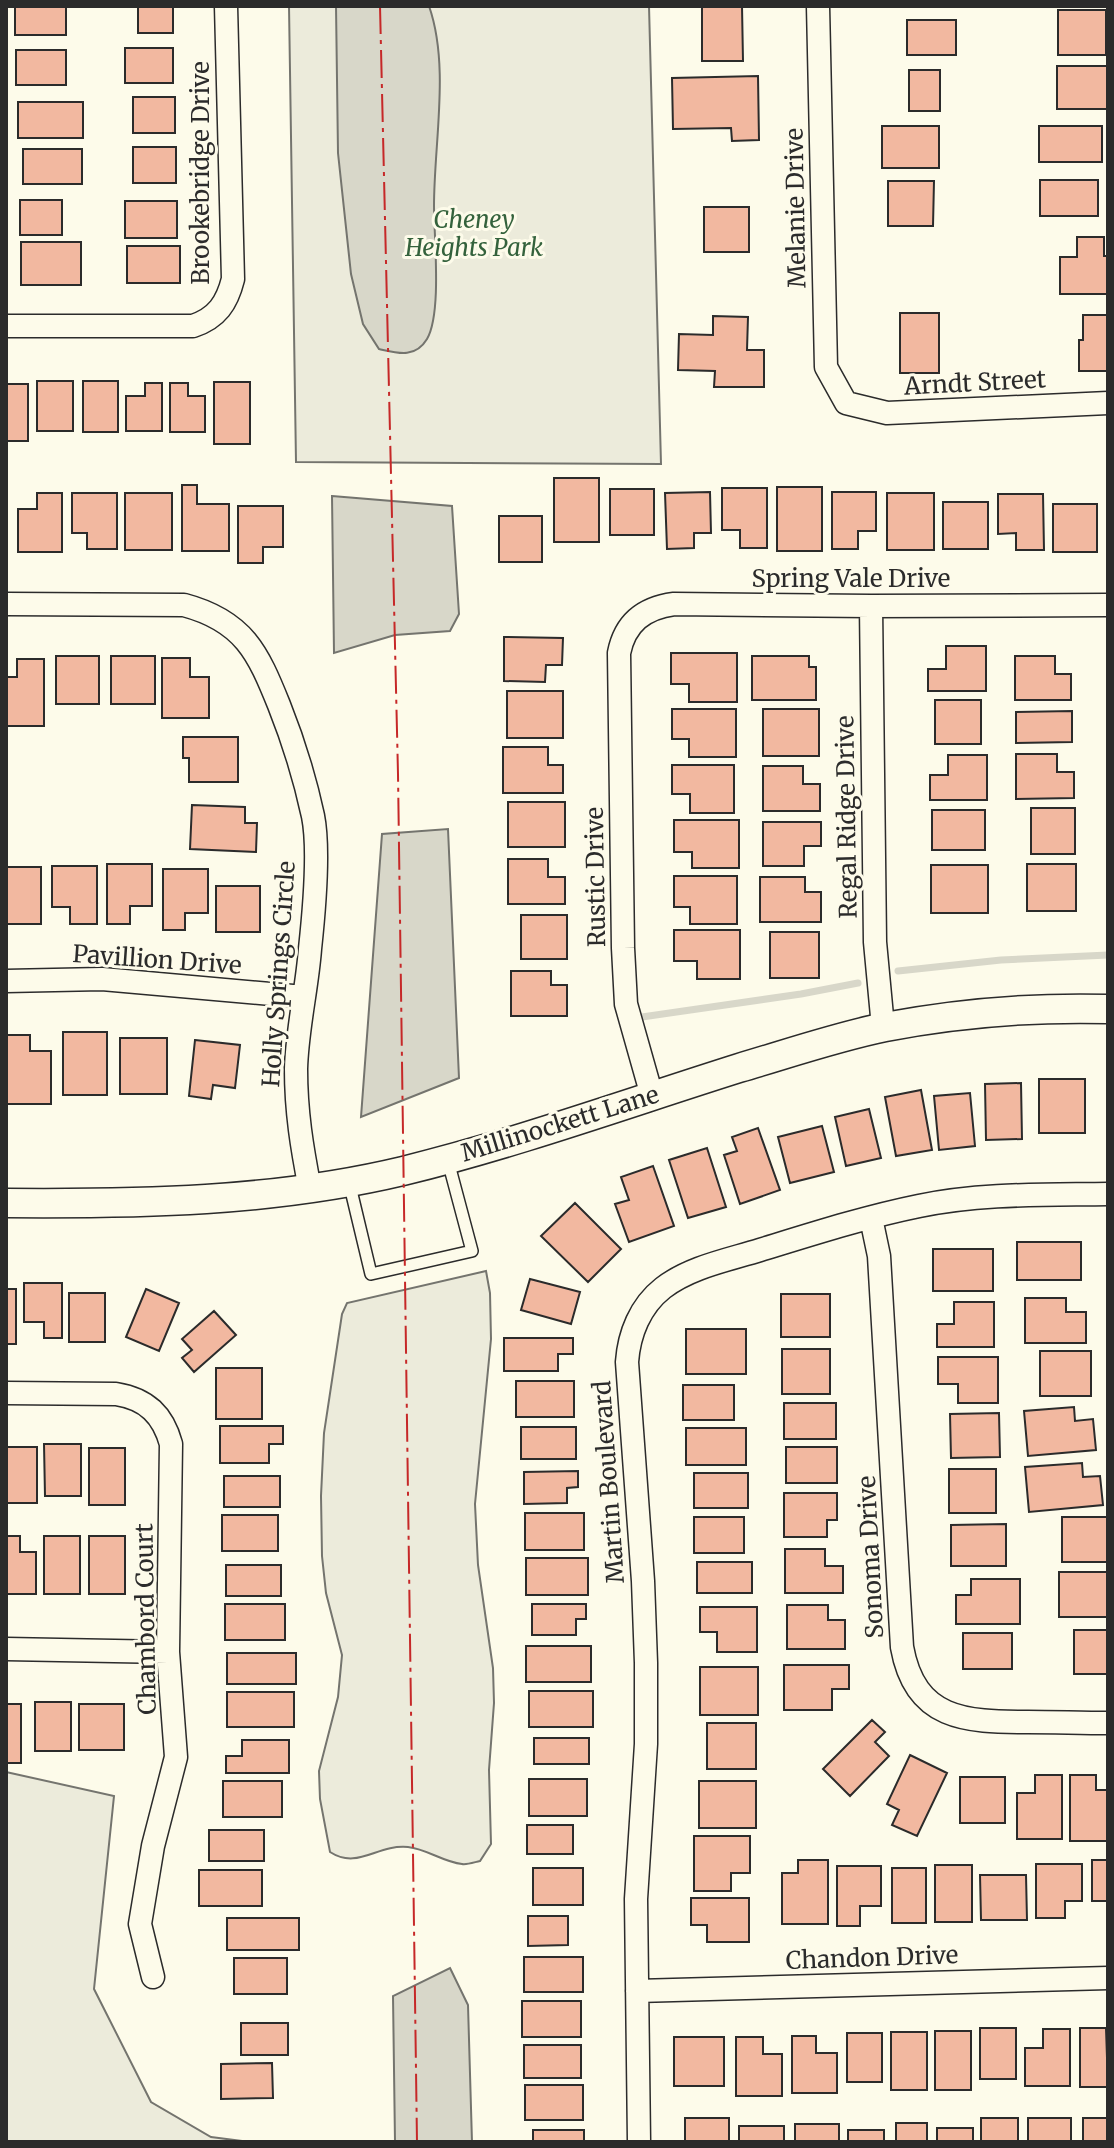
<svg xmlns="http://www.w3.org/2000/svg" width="1114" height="2148" font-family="Merriweather,serif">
<rect width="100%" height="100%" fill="#fdfbea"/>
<!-- green -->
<path fill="#ecebdb" stroke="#74746e" stroke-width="2" d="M289 6H649L661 464 296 462Z
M486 1271 490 1293 491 1339 475 1504 478 1565 493 1668 494 1703 489 1770 491 1844 480 1861C475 1862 467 1865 462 1864 443 1862 427 1849 408 1847 377 1844 358 1870 330 1852L320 1799 319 1771 338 1697 342 1655 326 1593 322 1556 321 1496 324 1433 342 1314 347 1303Z
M6 1772 114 1796 94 1989 151 2102 211 2137 250 2142H6Z"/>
<!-- water -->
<path fill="#d8d7c9" stroke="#74746e" stroke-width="2" d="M336 6H429C450 66 434 142 434 206 434 238 442 313 427 339 415 359 397 353 379 349L363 324 351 274 338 153Z
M332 496 452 506 459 614 450 631 395 635 334 653Z
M448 829 459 1078 361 1117 382 834Z
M450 1968 468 2005 472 2142H395L393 1996Z"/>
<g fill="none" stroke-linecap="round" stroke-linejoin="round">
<!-- stream -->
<path stroke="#d8d7c9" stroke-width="7" d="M898 971 1001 960 1108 955
M642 1017 801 994 858 983"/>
</g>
<!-- building -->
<path fill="#f2b8a0" stroke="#2b2b2b" stroke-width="2" d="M15 6H66V35H15Z
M138 6H173V33H138Z
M702 6H742L743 61H702Z
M1058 10H1106V55H1058Z
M907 20H956V55H907Z
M125 48H173V83H125Z
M16 50H66V85H16Z
M1057 66H1108V109H1057Z
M909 70H940V111H909Z
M758 76 759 140 732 141 731 128 673 129 672 78Z
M133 97H175V133H133Z
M18 102H83V138H18Z
M882 126H939V168H882Z
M1039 126H1102V162H1039Z
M133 147H176V183H133Z
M23 149H82V184H23Z
M1040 180H1098V216H1040Z
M888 181H934L933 226H888Z
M20 200H62V235H20Z
M125 201H177V238H125Z
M704 207H749V252H704Z
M1077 237H1104V256H1108V294H1060V257H1077Z
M21 242H81V285H21Z
M127 246H180V283H127Z
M900 313H939V373H900Z
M1083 315H1108V371H1079V340H1083Z
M713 316 748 317 747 350H764V387H714L715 371 678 370 679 334 713 335Z
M37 381H73V431H37Z
M83 381H118V432H83Z
M214 382H250V444H214Z
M145 383H162V431H126V396H145Z
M170 383H188V396H205V432H170Z
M6 384H28V441H6Z
M554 478H599V542H554Z
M182 485H197V504H229V551H182Z
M777 487H822V551H777Z
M722 488H767V548H740V530H722Z
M610 489H654V535H610Z
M710 492 711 533H694V548L667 549 665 493Z
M832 492H876V531H858V549H832Z
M37 493H62V552H18V509H37Z
M72 493H117V549H87V533H72Z
M125 493H172V550H125Z
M887 493H934V550H887Z
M998 494H1043L1044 550H1016V533L998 534Z
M943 502H988V549H943Z
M1053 504H1097V552H1053Z
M238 506H283V547H263V563H238Z
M499 516H542V562H499Z
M504 637 563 638 562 665H546L545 682 504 681Z
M946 646H986V691H928V669H946Z
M671 653H737V702H689V684H671Z
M56 656H99V704H56Z
M111 656H155V704H111Z
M752 656H809V667H816V700H752Z
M1015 656H1055V674H1071V700H1015Z
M162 658H190V677H209V718H162Z
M17 659H44V726H6V677H17Z
M507 691H563V738H507Z
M935 700H981V744H935Z
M672 709H736V757H689V739H672Z
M763 709H819V756H763Z
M1072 711V742L1016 743V712Z
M183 737H238V782H189V758H183Z
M503 747H548V765H563V793H503Z
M1016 754H1057V772H1074V798L1016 799Z
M948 755H987V800H930V775H948Z
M672 765H734V813H690V794H672Z
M763 766H803V784H820V811H763Z
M508 802H565V847H508Z
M192 805 245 807V823H257L256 852 190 849Z
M1031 808H1075V854H1031Z
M932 810H985V850H932Z
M674 820H739V868H692V852H674Z
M763 822H821V846H804V866H763Z
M508 859H548V877H565V904H508Z
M107 864H152V906H130V924H107Z
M1027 864H1076V911H1027Z
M931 865H988V913H931Z
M52 866H97V924H70V907H52Z
M6 867H41V924H6Z
M163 869H208V913H185V930H163Z
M674 876H737V924H690V907H674Z
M760 877H805V892H821V922H760Z
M216 886H260V932H216Z
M521 915H567V959H521Z
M674 930H740V979H697V961H674Z
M770 932H819V978H770Z
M511 971H551V985H567V1016H511Z
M63 1032H107V1095H63Z
M6 1035H30V1051H51V1104H6Z
M120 1038H167V1094H120Z
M195 1040 240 1045 235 1088 213 1085 211 1099 189 1096Z
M1039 1079H1085V1133H1039Z
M1021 1083 1022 1139 986 1140 985 1084Z
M921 1090 932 1150 896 1156 885 1097Z
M970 1093 975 1146 939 1150 934 1096Z
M869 1109 881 1158 846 1166 835 1117Z
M822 1126 834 1172 790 1183 778 1137Z
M758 1128 780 1190 740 1204 724 1155 737 1151 732 1137Z
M707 1148 726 1207 688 1218 669 1160Z
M653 1166 674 1226 629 1242 615 1204 629 1200 621 1177Z
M575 1203 621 1249 588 1282 541 1236Z
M1017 1242H1081V1280H1017Z
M933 1249H993V1291H933Z
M530 1279 580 1292 571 1324 521 1310Z
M24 1283H62V1338H44V1322H24Z
M6 1289H16V1344H6Z
M146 1289 179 1303 159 1351 126 1337Z
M69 1293H105V1342H69Z
M781 1294H830V1337H781Z
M1025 1298H1066V1312H1086V1343H1025Z
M954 1302H994V1347H937V1324H954Z
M214 1311 236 1335 194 1372 182 1358 192 1350 182 1339Z
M686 1329H746V1374H686Z
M504 1338H573V1354H558V1371H504Z
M782 1349H830V1394H782Z
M1040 1351H1091V1396H1040Z
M938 1357H998V1403H958V1384H938Z
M216 1368H262V1419H216Z
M516 1381H574V1417H516Z
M683 1385H734V1420H683Z
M784 1403H836V1439H784Z
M1074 1407 1075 1421 1093 1419 1096 1450 1028 1456 1024 1411Z
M999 1413 1000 1457 951 1458 950 1414Z
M220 1426H283V1444H269V1463H220Z
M521 1427H576V1459H521Z
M686 1428H746V1465H686Z
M44 1444H81V1496H45Z
M6 1447H37V1503H6Z
M786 1447H837V1483H786Z
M89 1448H125V1505H89Z
M1082 1463 1083 1477 1100 1476 1103 1505 1029 1512 1025 1467Z
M949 1469H996V1513H949Z
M578 1471V1487L567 1488V1503L524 1504V1472Z
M694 1473H748V1508H694Z
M224 1476H280V1507H224Z
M784 1493H837V1520H827V1537H784Z
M525 1513H584V1550H525Z
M222 1515H278V1551H222Z
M694 1517H744V1553H694Z
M1062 1517H1108V1562H1062Z
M1006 1524V1566H951V1525Z
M6 1536H20V1552H36V1594H6Z
M44 1536H80V1594H44Z
M89 1536H125V1594H89Z
M785 1549H825V1566H843V1593H785Z
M526 1558H588V1595H526Z
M697 1562H752V1593H697Z
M226 1565H281V1596H226Z
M1059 1572H1108V1617H1059Z
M971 1579H1020V1624H956V1595H971Z
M225 1604H285V1640H225Z
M532 1604H586V1619H576V1635H532Z
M787 1605H828V1620H845V1649H787Z
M700 1607H757V1652H717V1632H700Z
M1074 1630H1108V1674H1074Z
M963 1633H1012V1669H963Z
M526 1646H591V1682H526Z
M227 1653H296V1684H227Z
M784 1665H849V1689H832V1710H784Z
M700 1667H758V1715H700Z
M529 1691H593V1727H529Z
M227 1692H294V1727H227Z
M35 1702H71V1751H35Z
M6 1704H21V1763H6Z
M79 1704H124V1750H79Z
M872 1720 885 1732 875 1742 889 1756 850 1796 823 1769Z
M707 1723H756V1769H707Z
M534 1738H589V1764H534Z
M242 1740H289V1773H226V1756H242Z
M910 1755 947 1773 917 1836 892 1825 899 1810 887 1804Z
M1035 1775H1062V1839H1017V1793H1035Z
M1070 1775H1096V1790H1108V1841H1070Z
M960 1777H1005V1823H960Z
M529 1779H587V1816H529Z
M223 1781H282V1817H223Z
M699 1781H756V1828H699Z
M527 1825H573V1854H527Z
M209 1830H264V1861H209Z
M694 1836H750V1873H731V1891H694Z
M798 1860H828V1924H782V1873H798Z
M1092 1860H1108V1901H1092Z
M1036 1864H1082V1901H1065V1918H1036Z
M935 1865H972V1922H935Z
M837 1866H881V1906H860V1926H837Z
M533 1868H583V1905H533Z
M892 1868H926V1923H892Z
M199 1870H262V1906H199Z
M980 1875H1026L1027 1920H981Z
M691 1898H749V1942H707V1925H691Z
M528 1916H568V1945L528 1946Z
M227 1918H299V1950H227Z
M524 1957H583V1992H524Z
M234 1958H287V1994H234Z
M522 2001H581V2037H522Z
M241 2023H288V2055H241Z
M980 2028H1016V2079H980Z
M1080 2028H1106L1108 2087H1080Z
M1043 2029H1070V2086H1025V2048H1043Z
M935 2031H971V2090H935Z
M891 2032H927V2090H891Z
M847 2033H882V2082H847Z
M792 2036H816V2053H837V2093H792Z
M674 2037H724V2086H674Z
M736 2037H763V2054H782V2096H736Z
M524 2045H581V2078H524Z
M272 2063 273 2098 221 2099V2064Z
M525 2085H583V2120H525Z
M685 2118H729V2142H685Z
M981 2118H1018V2142H981Z
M1028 2118H1071V2142H1028Z
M1083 2118H1108V2142H1083Z
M896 2123H927V2142H896Z
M795 2124H839V2142H795Z
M739 2126H784V2142H739Z
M937 2128H973V2142H937Z
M533 2130H584V2142H533Z
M848 2130H884V2142H848Z"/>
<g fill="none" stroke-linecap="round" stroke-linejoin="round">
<defs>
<path id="service" d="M349 1182 371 1274 472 1251 448 1161"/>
<path id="minor" d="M818 6 826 367 846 403 887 413 1108 403
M6 326H193C217 318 227 303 233 279L226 6
M6 604 184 605C244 621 258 653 279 705 293 740 305 779 313 816 320 851 314 912 310 949 307 989 297 1029 296 1069 296 1112 302 1148 310 1189
M871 606 875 942 883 1027
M6 981 102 979 304 997
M652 1096 626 1004 623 948 619 653C625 623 644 608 674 604L871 606 1108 605
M871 1218 879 1256 902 1647C915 1720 965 1722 1028 1722 1055 1722 1081 1723 1108 1723
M6 1393 116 1394C147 1399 163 1415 171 1444L168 1652 176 1757 153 1846 140 1924 153 1977
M6 1649 168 1652
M637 1991 1108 1978
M639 2142 636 1899 646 1744V1663L643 1581 627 1362C629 1334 640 1306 663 1288 690 1267 728 1260 760 1250 812 1234 865 1217 919 1206 981 1193 1045 1195 1108 1194"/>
<path id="tertiary" d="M6 1203C140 1204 273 1202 403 1171 517 1143 628 1103 739 1068 787 1054 836 1037 885 1027 959 1013 1033 1007 1108 1009"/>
</defs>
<!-- service casing -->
<use href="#service" stroke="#2b2b2b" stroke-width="14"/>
<!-- minor casing -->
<use href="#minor" stroke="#2b2b2b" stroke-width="25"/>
<!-- tertiary casing -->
<use href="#tertiary" stroke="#2b2b2b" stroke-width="31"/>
<!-- service -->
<use href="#service" stroke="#fdfbea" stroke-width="11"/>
<!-- minor -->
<use href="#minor" stroke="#fdfbea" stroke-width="22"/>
<!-- tertiary -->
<use href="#tertiary" stroke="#fdfbea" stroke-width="28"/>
<!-- power -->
<path stroke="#c62828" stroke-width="2" stroke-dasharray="28 6 4 6" stroke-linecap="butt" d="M380 6 398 774 417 2142"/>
</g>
<g text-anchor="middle" stroke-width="6" stroke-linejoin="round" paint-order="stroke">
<!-- street labels -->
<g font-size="24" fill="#2b2b2b" stroke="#fdfbea">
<text transform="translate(201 173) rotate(-90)" y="8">Brookebridge Drive</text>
<text transform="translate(796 208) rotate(-91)" y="8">Melanie Drive</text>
<text transform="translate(975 383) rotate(-3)" y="8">Arndt Street</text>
<text x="851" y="587">Spring Vale Drive</text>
<text transform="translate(847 817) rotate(-91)" y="8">Regal Ridge Drive</text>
<text transform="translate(596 877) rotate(-91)" y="8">Rustic Drive</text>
<text transform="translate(157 960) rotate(4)" y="8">Pavillion Drive</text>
<text transform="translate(279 974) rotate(-86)" y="8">Holly Springs Circle</text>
<text transform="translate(560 1124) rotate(-17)" y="8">Millinockett Lane</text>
<text transform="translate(609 1482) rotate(-94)" y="8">Martin Boulevard</text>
<text transform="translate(871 1557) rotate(-93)" y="8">Sonoma Drive</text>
<text transform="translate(146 1619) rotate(-91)" y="8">Chambord Court</text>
<text transform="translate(872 1958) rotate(-2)" y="8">Chandon Drive</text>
</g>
<!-- park labels -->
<g font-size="24" font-style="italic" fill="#34623c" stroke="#fdfbea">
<text x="474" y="228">Cheney<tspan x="474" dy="28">Heights Park</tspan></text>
</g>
</g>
<!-- border -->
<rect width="1114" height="2148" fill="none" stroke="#2b2b2b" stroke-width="16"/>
</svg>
